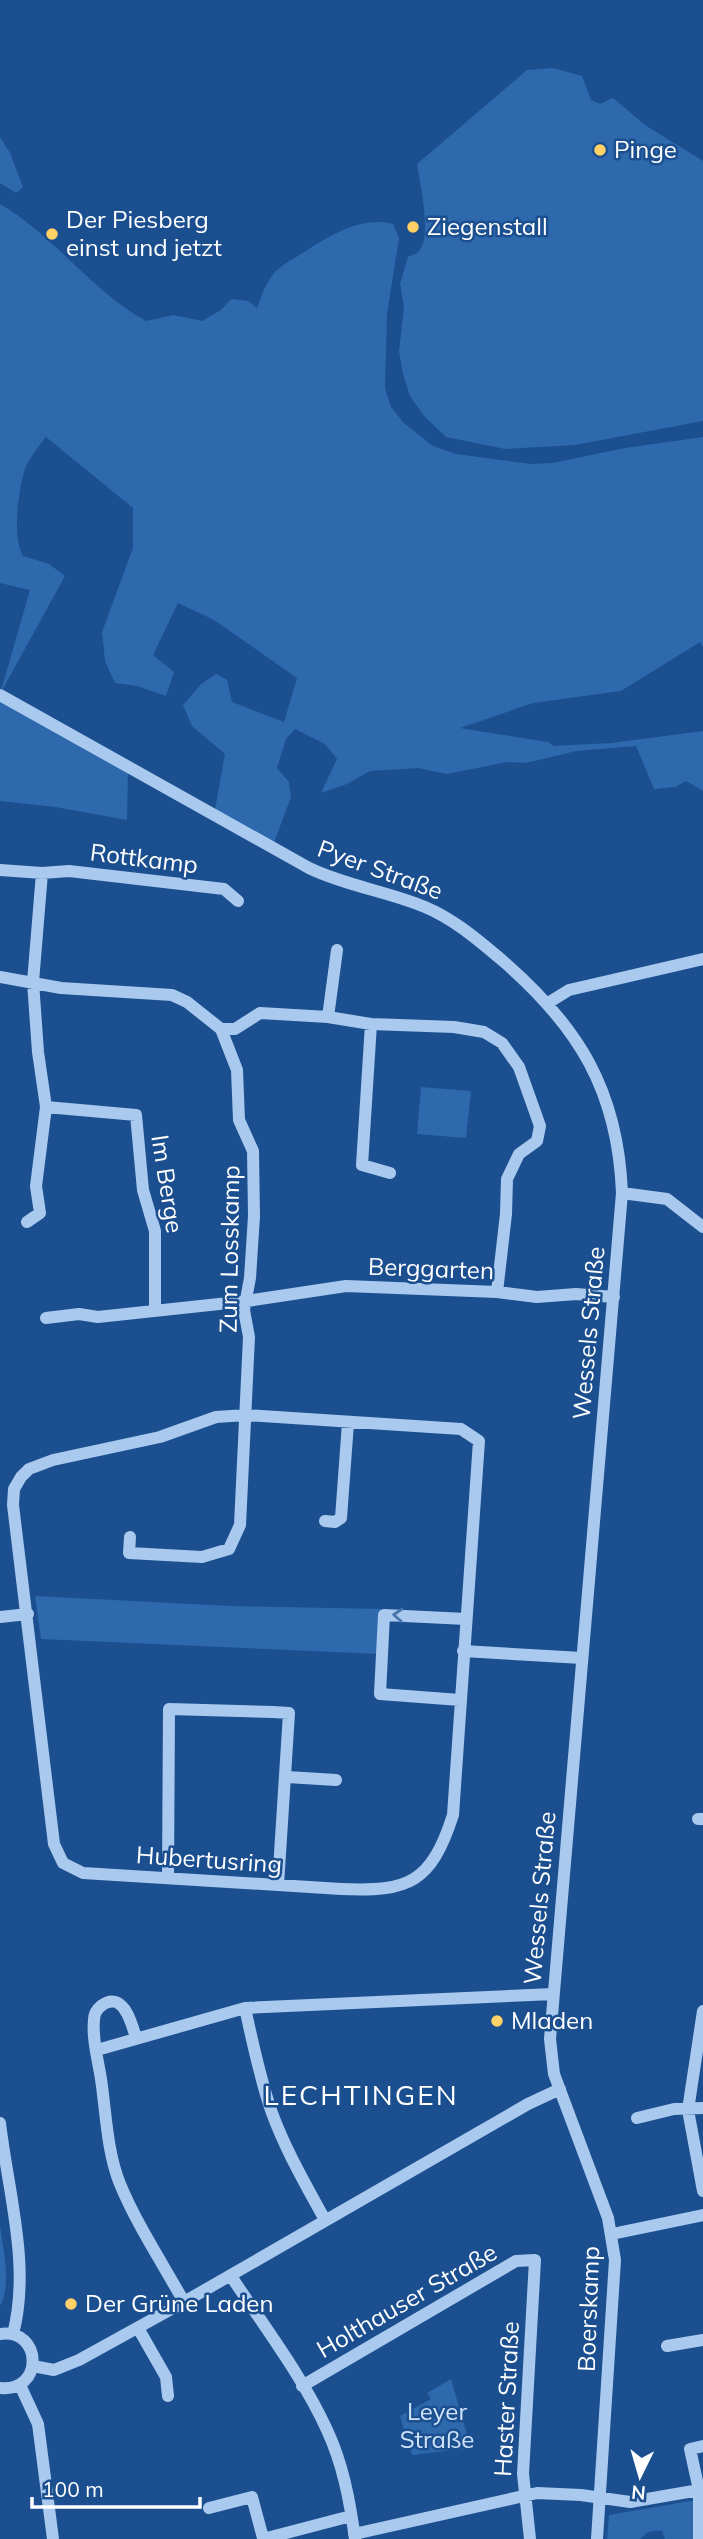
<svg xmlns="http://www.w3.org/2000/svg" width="703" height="2539" font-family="Mulish,sans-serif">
<rect width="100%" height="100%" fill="#1b4f8f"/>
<!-- green -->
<path fill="#2e69ad" d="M553 68 582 76 591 100 600 104 613 98 645 125 703 161V421L575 445 505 449 446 437 424 416 410 396 403 374 399 351 404 307 400 284 408 257C411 255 415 255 418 252 433 238 420 184 417 164L527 70Z
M0 137 10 153 23 187 16 193 0 183Z
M0 204C54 235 91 291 146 321L173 315 202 321 221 310 231 299 248 301 257 308C262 295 265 284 274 273 281 265 292 260 301 254 327 237 361 215 393 224L399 238 387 314 385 388 391 407 404 423 433 446 456 454 531 464 552 463 625 448 703 437V647L700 642 621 691 533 703 460 728 548 742 554 746 611 743 703 731V791L686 781 675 787 654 789 636 746 576 751 526 763 507 762 447 774 418 768 370 771 347 784 321 793 337 759 325 744 295 729 286 739 277 768 289 782 291 797 272 848 214 815 225 754 192 726 183 705 201 684 216 674 227 680 232 702 284 722 297 678 214 620 178 603 153 655 174 672 166 696 137 686 115 683 105 661 102 632 133 548V508L46 437C39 446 29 458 25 469 18 491 12 537 23 556L49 564 65 576 0 694 30 590 0 583Z
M0 695 128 767 127 820 55 807 0 801Z
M421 1087 471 1091 466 1138 417 1134Z
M35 1596 231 1606 383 1609 379 1654 41 1639Z
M0 2226C3 2249 12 2285 0 2306Z
M451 2379 471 2448 412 2455 400 2416 431 2399 427 2393Z
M696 2500 695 2539H665L662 2531C651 2530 647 2532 640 2539H607L609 2515Z"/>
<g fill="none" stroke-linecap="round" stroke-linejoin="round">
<!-- minor -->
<path stroke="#a9c9ee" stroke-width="12" d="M0 695 309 868C346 886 387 891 425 907 454 919 479 941 503 961 579 1027 618 1091 622 1193L550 2039 554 2074 608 2218 615 2260 597 2539
M0 870 42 873
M0 977 61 988 172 995 187 1002 221 1029 237 1070 239 1120 253 1151 254 1216 250 1278 244 1310 249 1337 240 1525 229 1549 202 1557 129 1553 130 1537
M548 1003 569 990 703 959
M328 1017 337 950
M371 1024 362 1165 390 1173
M221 1029H235L260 1013 328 1017 371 1024 454 1027 484 1032 502 1043 519 1067 540 1126 537 1141 519 1154 507 1179 506 1214 497 1292
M46 1107 136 1115 143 1190 155 1231V1309
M622 1193 667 1199 703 1227
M27 1222 40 1213 36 1186 46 1107 38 1052 33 982 42 873 69 871 224 889 238 901
M46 1318 79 1314 98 1317 247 1301 346 1286 497 1292 537 1297 576 1294 614 1297
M246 1415 461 1429 479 1441 453 1815C431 1883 409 1892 341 1889L83 1873 63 1863 54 1844 13 1505 14 1489 21 1477 29 1469 53 1460 160 1437 216 1417Z
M325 1521 335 1522 341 1518 348 1423
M0 1617 28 1614
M463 1651 582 1658
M460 1700 380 1694 384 1615 466 1619
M287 1777 336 1780
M698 1819H703
M168 1877 169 1709 273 1712 289 1713 278 1885
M245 2008C253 2044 260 2079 272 2113 286 2151 306 2185 325 2220
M703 2011 688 2110 703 2191
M136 2038C132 2024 123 1989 101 2006 96 2010 94 2015 94 2020 92 2039 98 2060 101 2079 106 2113 107 2152 120 2184 137 2225 163 2264 184 2302
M97 2050 245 2008 553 1994
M637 2118 674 2109 703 2108
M0 2123C8 2192 31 2266 13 2334
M612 2234 703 2215
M231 2276C263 2325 303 2377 327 2430 343 2464 350 2502 355 2539
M138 2328 166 2377 168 2396
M0 2334C43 2328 44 2393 0 2388
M667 2346 703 2340
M33 2366 54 2370 79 2360 184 2302 528 2104 560 2089
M20 2385 38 2424 53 2539
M302 2386 516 2261 535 2260 523 2474 530 2539
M209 2508 252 2497 263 2538
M354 2534 537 2493 581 2495 630 2502 699 2490 690 2449 703 2446
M263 2539 351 2516
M699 2539V2490"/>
</g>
<!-- one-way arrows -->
<defs><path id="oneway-chevron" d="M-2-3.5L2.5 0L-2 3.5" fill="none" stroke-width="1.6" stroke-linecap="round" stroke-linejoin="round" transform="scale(1.75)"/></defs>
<use stroke="#4674ac" href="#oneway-chevron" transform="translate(398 1615) rotate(-177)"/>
<!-- markers -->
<g fill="#ffd166" stroke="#1b4f8f" stroke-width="2.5">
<circle cx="600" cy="150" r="7"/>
<circle cx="413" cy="227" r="7"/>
<circle cx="52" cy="234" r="7"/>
<circle cx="497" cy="2021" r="7"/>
<circle cx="71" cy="2304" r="7"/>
</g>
<g text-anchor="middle" stroke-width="5" stroke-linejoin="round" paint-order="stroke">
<!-- poi labels -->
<g font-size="24" fill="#fff" stroke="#1b4f8f" text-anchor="start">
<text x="614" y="158">Pinge</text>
<text x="66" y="228">Der Piesberg<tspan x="66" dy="28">einst und jetzt</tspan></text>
<text x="427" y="235">Ziegenstall</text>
<text x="511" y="2029">Mladen</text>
<text x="85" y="2312">Der Grüne Laden</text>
</g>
<!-- street labels -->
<g font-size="24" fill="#fff" stroke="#1b4f8f">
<text transform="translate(144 859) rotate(7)" y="8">Rottkamp</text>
<text transform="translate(380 870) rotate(20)" y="8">Pyer Straße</text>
<text transform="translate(167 1184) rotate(81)" y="8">Im Berge</text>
<text transform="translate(230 1249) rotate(-89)" y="8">Zum Losskamp</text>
<text transform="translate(431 1269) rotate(2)" y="8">Berggarten</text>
<text transform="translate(589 1333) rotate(-85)" y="8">Wessels Straße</text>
<text transform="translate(209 1860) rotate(4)" y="8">Hubertusring</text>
<text transform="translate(540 1898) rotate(-85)" y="8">Wessels Straße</text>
<text transform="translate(407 2301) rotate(-30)" y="8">Holthauser Straße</text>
<text transform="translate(589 2309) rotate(-88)" y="8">Boerskamp</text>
<text transform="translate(507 2399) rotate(-87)" y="8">Haster Straße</text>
</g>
<!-- park labels -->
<g font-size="24" fill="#cfe3fa" stroke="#1b4f8f">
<text x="437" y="2420">Leyer<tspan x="437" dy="28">Straße</tspan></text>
</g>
<!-- quarter labels -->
<g font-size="28" letter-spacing="2" fill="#fff" stroke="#1b4f8f">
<text x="361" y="2105">LECHTINGEN</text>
</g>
</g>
<!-- north arrow -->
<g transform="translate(640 2476) rotate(185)" stroke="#1b4f8f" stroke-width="5" paint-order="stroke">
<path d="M0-5L12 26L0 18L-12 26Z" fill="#ffffff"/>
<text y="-10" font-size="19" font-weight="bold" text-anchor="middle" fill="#ffffff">N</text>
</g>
<!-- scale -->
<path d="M32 2497v10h168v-10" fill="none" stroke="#ffffff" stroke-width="3.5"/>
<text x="42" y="2497" font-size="21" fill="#ffffff" stroke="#1b4f8f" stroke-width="5" paint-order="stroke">100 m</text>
</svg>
